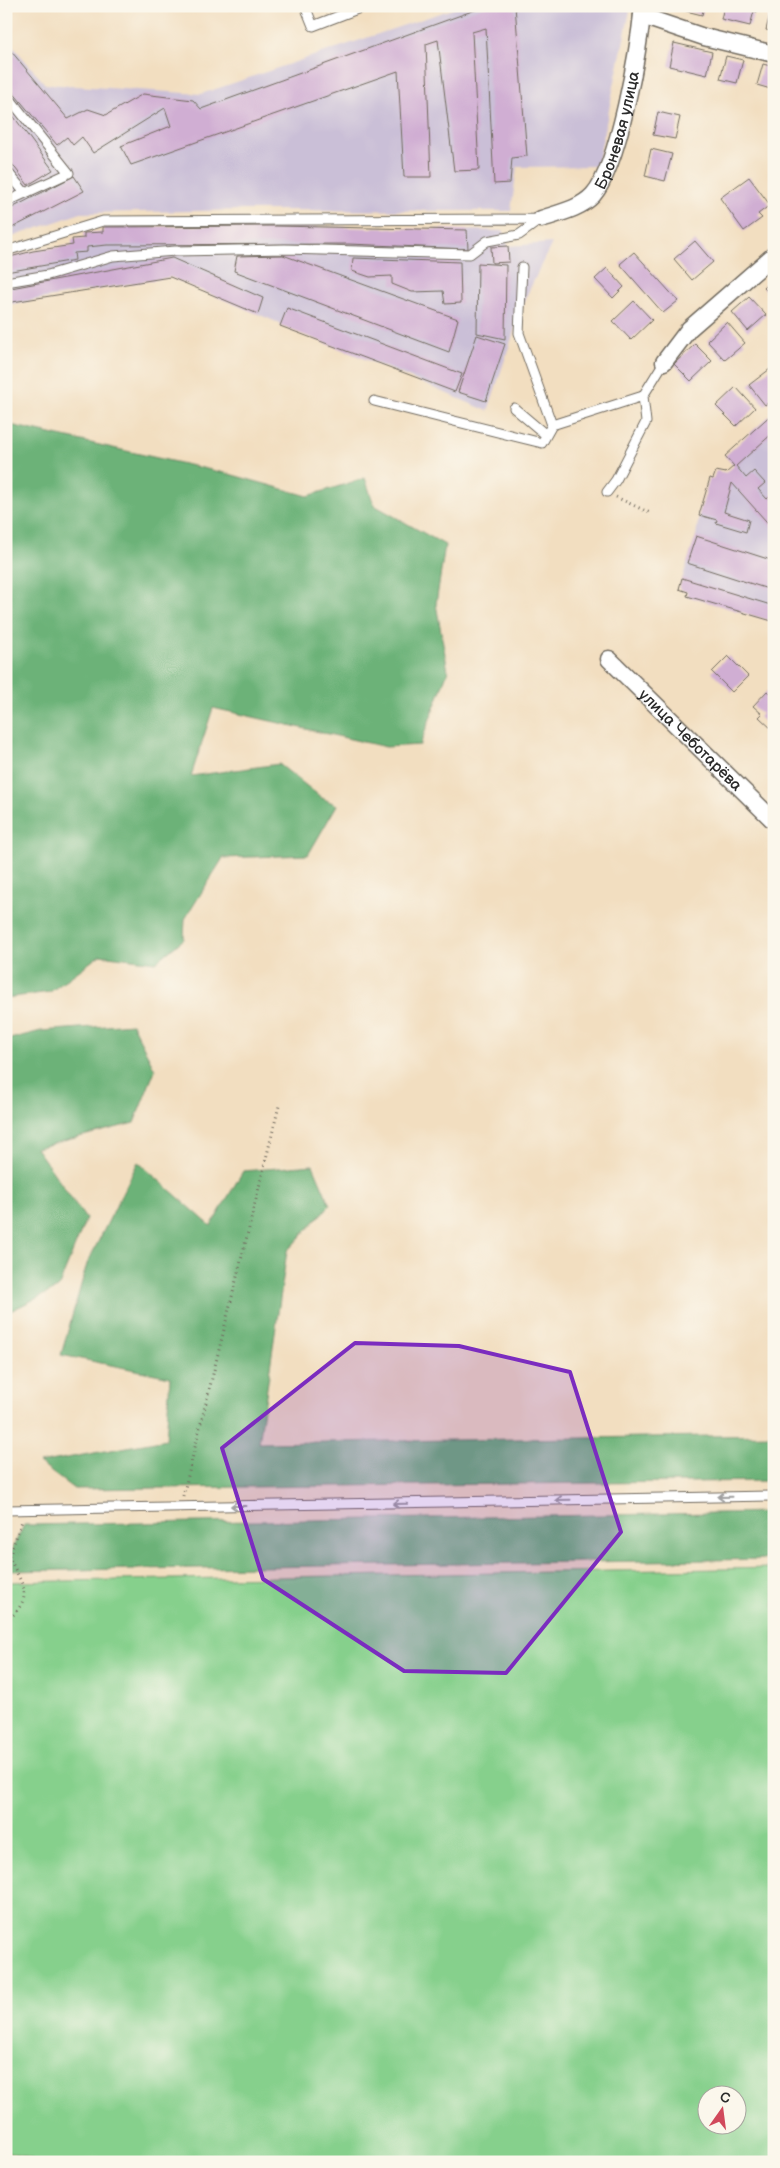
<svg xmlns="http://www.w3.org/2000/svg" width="780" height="2168" font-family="'Balsamiq Sans',sans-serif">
<rect width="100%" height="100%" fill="#fbf7ec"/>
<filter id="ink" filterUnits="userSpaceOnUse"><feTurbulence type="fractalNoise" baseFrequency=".02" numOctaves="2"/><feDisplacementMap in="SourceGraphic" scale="10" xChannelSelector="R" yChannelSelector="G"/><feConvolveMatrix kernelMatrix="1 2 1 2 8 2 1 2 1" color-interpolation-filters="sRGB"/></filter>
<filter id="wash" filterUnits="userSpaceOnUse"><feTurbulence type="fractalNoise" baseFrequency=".0096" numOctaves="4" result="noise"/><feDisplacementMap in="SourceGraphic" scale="20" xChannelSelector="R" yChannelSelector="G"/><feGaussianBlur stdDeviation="1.12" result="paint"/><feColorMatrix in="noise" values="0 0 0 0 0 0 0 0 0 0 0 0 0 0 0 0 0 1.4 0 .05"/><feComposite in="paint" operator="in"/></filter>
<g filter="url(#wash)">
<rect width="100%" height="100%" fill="#f2dec0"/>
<!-- industrial -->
<path fill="#cabfd7" d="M461 6H631L597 166 517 167 511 211 250 210 81 213 6 239V38L45 84 201 94Z
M276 226 504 231 508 246 552 243 524 301 488 411 170 277 6 305V258L72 245V239L84 238V233L103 232V227Z
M774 412V615L772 621 687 596 688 592 679 589 696 536 699 515 710 478 713 479 716 471 726 473 734 466 725 456Z"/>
<!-- green -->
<path fill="#86d08c" stroke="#587e5c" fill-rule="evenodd" d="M774 1568V2162H41L6 2151V1582ZM708 2096H738V2126H708Z"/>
<!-- forest -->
<path fill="#6cb278" stroke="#4c6e52" d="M6 424 229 474 308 496 365 478 374 505 445 545 436 604 448 671 420 745 386 747 213 708 191 776 279 764 322 798 337 805 308 855 223 858 185 919 184 939 156 962 100 955 50 992 6 998Z
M132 1024 155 1070 134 1123 36 1148 86 1219 58 1288 6 1313V1040L41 1031Z
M138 1162 211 1226 243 1171 313 1165 330 1205 287 1251 259 1443 774 1435V1481L74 1489 39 1463 166 1440 170 1377 61 1355 87 1264Z
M774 1512V1559L6 1571V1561L24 1525Z"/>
<g id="blocks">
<!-- building -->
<path fill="#d0aed3" d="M486 6H515L527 156 512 158 510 183 494 184 486 28 472 32 479 170 454 171 438 40 426 44 431 177H404L398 71 131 165 121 146 171 126 165 108 93 153 82 137 73 145 67 137 57 145 6 84V45L68 119 88 109 106 115 143 94 193 100 201 109Z
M687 6H704L702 15 686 11Z
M758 6 757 12 754 11 750 26 721 19 724 7Z
M771 10 774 11V32L766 30Z
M674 43 712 52 707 75 669 66Z
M726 56 743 60 737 83 720 79Z
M763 64 774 67V90L757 85Z
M6 106 53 170 28 185 6 156Z
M658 112 680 117 675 139 653 135Z
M651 149 672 154 665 181 645 176Z
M74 176 84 191 6 231V211Z
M749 177 770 205 758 214 762 218 744 231 720 198Z
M276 226 467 230 468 249 349 244 107 245 87 247V252L74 253 75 260 6 272V258L33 251 73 245 72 239 84 238V233L103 232V227Z
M695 241 713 262 692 280 674 259Z
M508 246 509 262 492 263 491 247Z
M634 252 678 301 663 313 620 264Z
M283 255 458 319 449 352 234 271 237 256Z
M172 258 263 298 258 314 170 277 6 303V289Z
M353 258 460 262 461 303 445 304 443 291 412 292 392 284V276L370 277 352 271Z
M478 263 506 265 505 339 477 333Z
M607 268 624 287 613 298 595 279Z
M774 278V298L764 288Z
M749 297 766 315 748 331 732 312Z
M634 301 652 320 631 340 613 321Z
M287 308 462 374 455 392 280 326Z
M727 322 745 343 725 360 707 341Z
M477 335 505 344 486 401 458 392Z
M695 344 712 361 691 381 674 364Z
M770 369 774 373V399L765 405 749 385Z
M736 387 755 408 736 426 716 406Z
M774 412V432L736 466 746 478 754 471 765 483 758 489 767 499 774 493V530L732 483 724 512 749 520 746 532 716 523 717 520 699 515 710 478 713 479 716 471 726 473 734 466 725 456Z
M696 536 774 561V576L768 589 687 563Z
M682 578 774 606 772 621 687 596 688 592 679 589Z
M728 656 748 676 732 692 712 672Z
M767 691 774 697V731L759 717 762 714 753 706Z"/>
</g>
</g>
<g filter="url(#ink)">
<use href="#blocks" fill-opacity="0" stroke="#716a5f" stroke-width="1"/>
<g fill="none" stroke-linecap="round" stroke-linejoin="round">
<defs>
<path id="service" d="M305 6 313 26 365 6
M6 94 69 173 6 202
M6 170 25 193
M6 251 103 221 541 219
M522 267 519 333 552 425 643 396
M6 282 48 275 113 256 175 251 285 249 470 254 487 241 519 235 541 219
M374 401 542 443 552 425
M514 408 546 435
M607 492 616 480 646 422 643 396 664 362
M6 1510 774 1496"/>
<g id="minor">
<path d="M642 16 704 37 774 54"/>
<path id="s1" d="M541 219C559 213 580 209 593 195 619 166 639 47 643 6"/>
<path d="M664 362 689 329 774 255"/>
<path id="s2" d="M609 659 774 821"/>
</g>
</defs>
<!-- service casing -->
<use href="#service" stroke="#716a5f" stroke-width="11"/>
<!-- minor casing -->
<use href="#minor" stroke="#716a5f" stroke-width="19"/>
<!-- path -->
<path stroke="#716a5f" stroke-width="3" stroke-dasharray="1 4" stroke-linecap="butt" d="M616 497 650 513
M183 1496 279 1106
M6 1622C35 1595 24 1589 9 1557L22 1521"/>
<!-- service -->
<use href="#service" stroke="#fff" stroke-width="9"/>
<!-- minor -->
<use href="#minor" stroke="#fff" stroke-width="16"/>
</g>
<!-- one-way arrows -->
<defs><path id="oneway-shaft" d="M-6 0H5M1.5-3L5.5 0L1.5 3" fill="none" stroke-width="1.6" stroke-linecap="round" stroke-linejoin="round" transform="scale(1.25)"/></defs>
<g stroke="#a0a0a0">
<use href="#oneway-shaft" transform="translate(725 1497) rotate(179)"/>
<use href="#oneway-shaft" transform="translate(563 1500) rotate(179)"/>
<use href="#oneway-shaft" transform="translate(400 1504) rotate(179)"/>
<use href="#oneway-shaft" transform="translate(238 1506) rotate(180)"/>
</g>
</g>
<!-- marked area -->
<path fill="#7b2cbf" fill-opacity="0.2" stroke="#7b2cbf" stroke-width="4" stroke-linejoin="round" d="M355 1343 459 1346 570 1372 621 1532 506 1673 404 1671 263 1579 222 1448Z"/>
<g text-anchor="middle" stroke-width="4" stroke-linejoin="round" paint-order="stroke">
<!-- street labels -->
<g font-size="16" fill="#2b2b2b" stroke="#fbf7ec">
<text dy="6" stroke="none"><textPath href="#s1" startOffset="128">Броневая улица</textPath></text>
<text dy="6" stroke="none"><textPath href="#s2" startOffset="115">улица Чеботарёва</textPath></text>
</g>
</g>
<!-- margin -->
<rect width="780" height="2168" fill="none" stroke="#fbf7ec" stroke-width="25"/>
<!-- north arrow -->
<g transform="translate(722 2110) rotate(14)"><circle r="24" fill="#fbf7ec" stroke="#a8a59f"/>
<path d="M0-4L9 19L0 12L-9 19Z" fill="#d1495b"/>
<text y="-8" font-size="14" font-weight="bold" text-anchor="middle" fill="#2b2b2b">С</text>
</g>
</svg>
